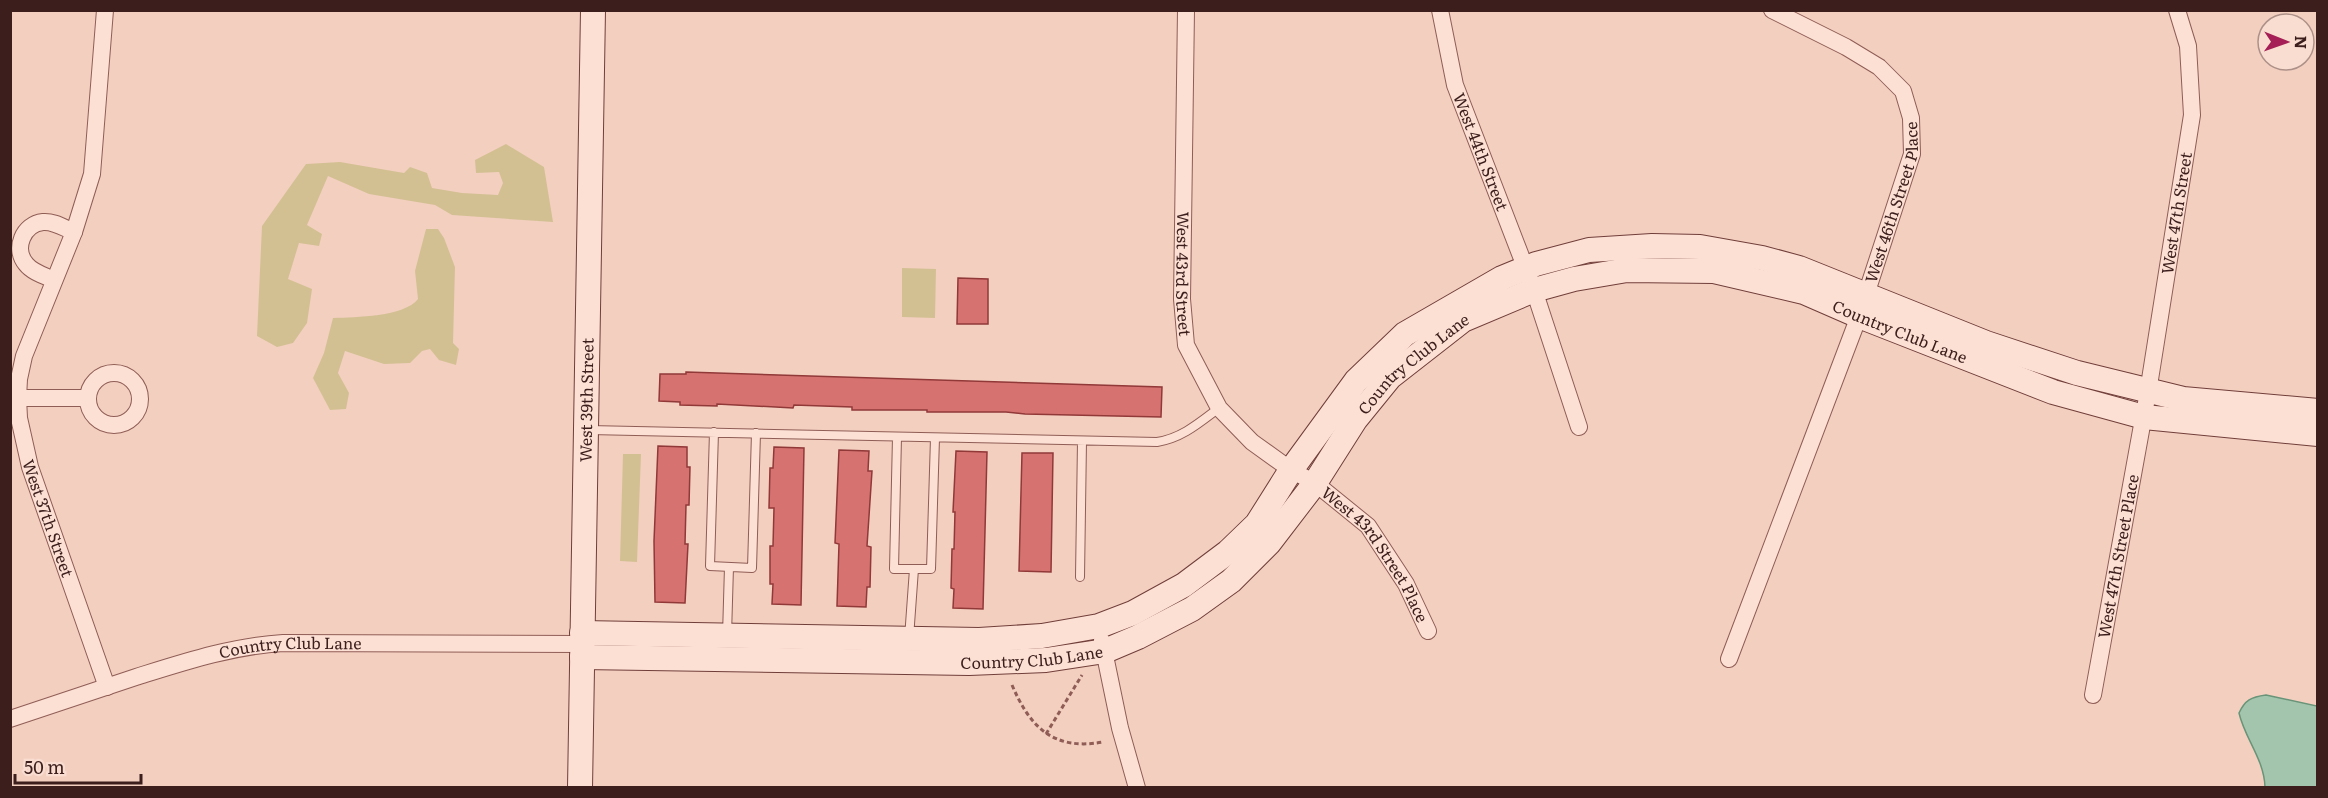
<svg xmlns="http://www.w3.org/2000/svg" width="2328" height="798" font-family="Literata,serif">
<rect width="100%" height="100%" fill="#f3cfc0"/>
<!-- green -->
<path fill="#d3c092" d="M506 144 544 167 553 222 452 215 435 205 369 194 328 176 307 225 322 234 319 246 299 243 288 279 312 289 307 323 293 343 277 347 257 336 262 226 306 164 340 162 404 173 410 167 427 173 432 188 462 193 498 195 503 183 499 172 476 173 475 160Z
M426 229H438L444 238 455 267 453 343 459 349 456 365 439 360 430 349 422 351 410 363 384 364 345 351 338 373 349 393 346 409 330 410 313 378 324 353 333 318C355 317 404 317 418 299L415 271Z
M902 268 936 269 935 318 902 317Z
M623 454H641L637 562 620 561Z"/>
<!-- water -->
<path fill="#a3c5ad" stroke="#699478" stroke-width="1.5" d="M2266 695 2317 706V787H2265C2264 759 2245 739 2239 713 2245 700 2251 697 2266 695Z"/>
<!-- building -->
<path fill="#d67371" stroke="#913838" stroke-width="1.5" d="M958 278 988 279V324H957Z
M686 372 1162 387 1161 417 1025 414 1006 412H927V410H852V407L794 405 793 408 717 404V406L680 405V402L659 401 660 374H686Z
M658 446 687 447V467H690L689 505H686L685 544H688L685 603 655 602 654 541Z
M774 447 804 448 801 605 772 604 773 584H770V546H773L774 508H769L770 468H773Z
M839 450 869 451 868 471H872L867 546 871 547 870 587H867L866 607 837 606 839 544 835 543Z
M956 451 987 452 983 609 953 608 954 589 951 588 952 549H954L955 512H953Z
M1022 453H1053L1051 572 1019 571Z"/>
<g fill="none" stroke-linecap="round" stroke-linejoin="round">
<defs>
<path id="lane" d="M589 430 1157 442C1182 438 1199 423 1219 408
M714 432 710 566 752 568 756 433
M897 437 894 569H931L935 438
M1080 577 1082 441
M727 635 729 567
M909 638 914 569"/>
<g id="street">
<path id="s1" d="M105 10 92 174 74 232 24 356 19 379 18 398 19 418 30 467 107 687"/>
<path id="s2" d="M1186 10 1182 299 1186 345 1219 408 1252 442 1291 470 1315 483 1368 526 1406 584 1428 631"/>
<path id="s3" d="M1440 10 1455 85 1534 290 1579 427"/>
<path d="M54 280C45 276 32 272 26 264 13 249 23 224 43 222 54 221 64 228 74 232"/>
<circle cx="114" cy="399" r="26"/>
<path d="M18 398H88"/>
<path d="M1102 641 1120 728 1137 788"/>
<path id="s4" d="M1729 659 1859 316 1912 154 1911 118 1903 91 1879 67 1846 47 1772 10"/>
<path id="s5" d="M2093 695 2148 392 2192 115 2188 46 2177 10"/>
<path id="s6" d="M10 719C52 705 94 691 136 677 184 662 232 646 283 643L582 644"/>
</g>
<g id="secondary">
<path d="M582 633 979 640 1042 636 1099 626 1133 613 1184 585 1228 552 1257 524 1291 470 1356 381 1405 334 1502 278 1536 264 1589 250 1652 246 1700 247 1762 258 1799 268 1986 343 2077 373 2183 399 2318 411"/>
<path id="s7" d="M582 657 969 663 1046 660 1105 651 1138 637 1192 609 1231 581 1269 543 1315 483 1355 420 1390 377 1463 320 1534 290 1574 279 1627 270 1714 271 1804 292 1859 316 2053 392 2144 417 2318 434"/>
<path id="s8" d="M580 788 593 10"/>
</g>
</defs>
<!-- lane casing -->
<use href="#lane" stroke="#8f5d55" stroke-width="10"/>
<!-- street casing -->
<use href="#street" stroke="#8f5d55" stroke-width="18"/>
<!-- secondary casing -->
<use href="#secondary" stroke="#703e39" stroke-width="26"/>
<!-- path -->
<path stroke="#8f5d55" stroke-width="3" stroke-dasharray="4.5 3" stroke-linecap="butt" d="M1012 685C1030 727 1053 751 1103 742
M1046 734 1082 675"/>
<!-- lane -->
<use href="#lane" stroke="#fde0d4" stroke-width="8"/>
<!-- street -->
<use href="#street" stroke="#fde0d4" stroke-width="16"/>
<!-- secondary -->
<use href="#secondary" stroke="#fde0d4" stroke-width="24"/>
</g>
<g text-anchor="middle" stroke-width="4.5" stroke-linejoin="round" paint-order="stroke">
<!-- street labels -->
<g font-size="16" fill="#3c1e1c" stroke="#f9ddd0">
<text dy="6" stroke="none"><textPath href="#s3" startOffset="148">West 44th Street</textPath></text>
<text dy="6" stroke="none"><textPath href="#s4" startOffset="486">West 46th Street Place</textPath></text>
<text dy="6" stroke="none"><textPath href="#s5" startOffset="489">West 47th Street</textPath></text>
<text dy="6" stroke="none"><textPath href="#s2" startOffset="264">West 43rd Street</textPath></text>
<text dy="6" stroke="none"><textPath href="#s7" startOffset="1476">Country Club Lane</textPath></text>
<text dy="6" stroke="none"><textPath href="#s7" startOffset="954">Country Club Lane</textPath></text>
<text dy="6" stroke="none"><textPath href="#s8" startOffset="388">West 39th Street</textPath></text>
<text dy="6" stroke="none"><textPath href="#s1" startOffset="526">West 37th Street</textPath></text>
<text dy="6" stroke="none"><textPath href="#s2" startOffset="624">West 43rd Street Place</textPath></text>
<text dy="6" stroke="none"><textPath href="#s5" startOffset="141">West 47th Street Place</textPath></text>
<text dy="6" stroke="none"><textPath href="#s6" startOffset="291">Country Club Lane</textPath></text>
<text dy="6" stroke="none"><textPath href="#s7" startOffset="450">Country Club Lane</textPath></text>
</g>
</g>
<!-- border -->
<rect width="2328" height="798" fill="none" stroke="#3c1e1c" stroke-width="24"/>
<!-- north arrow -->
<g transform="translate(2286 42) rotate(91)"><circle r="28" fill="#f9ddd0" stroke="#ad9188" stroke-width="1.5"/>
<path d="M0-4.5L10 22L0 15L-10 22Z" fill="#a51e55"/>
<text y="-9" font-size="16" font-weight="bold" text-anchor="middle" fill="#3c1e1c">N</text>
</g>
<!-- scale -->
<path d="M15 774v9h126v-9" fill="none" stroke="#3c1e1c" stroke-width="3"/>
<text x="24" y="774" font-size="18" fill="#3c1e1c" stroke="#f9ddd0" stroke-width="4.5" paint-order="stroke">50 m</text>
</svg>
